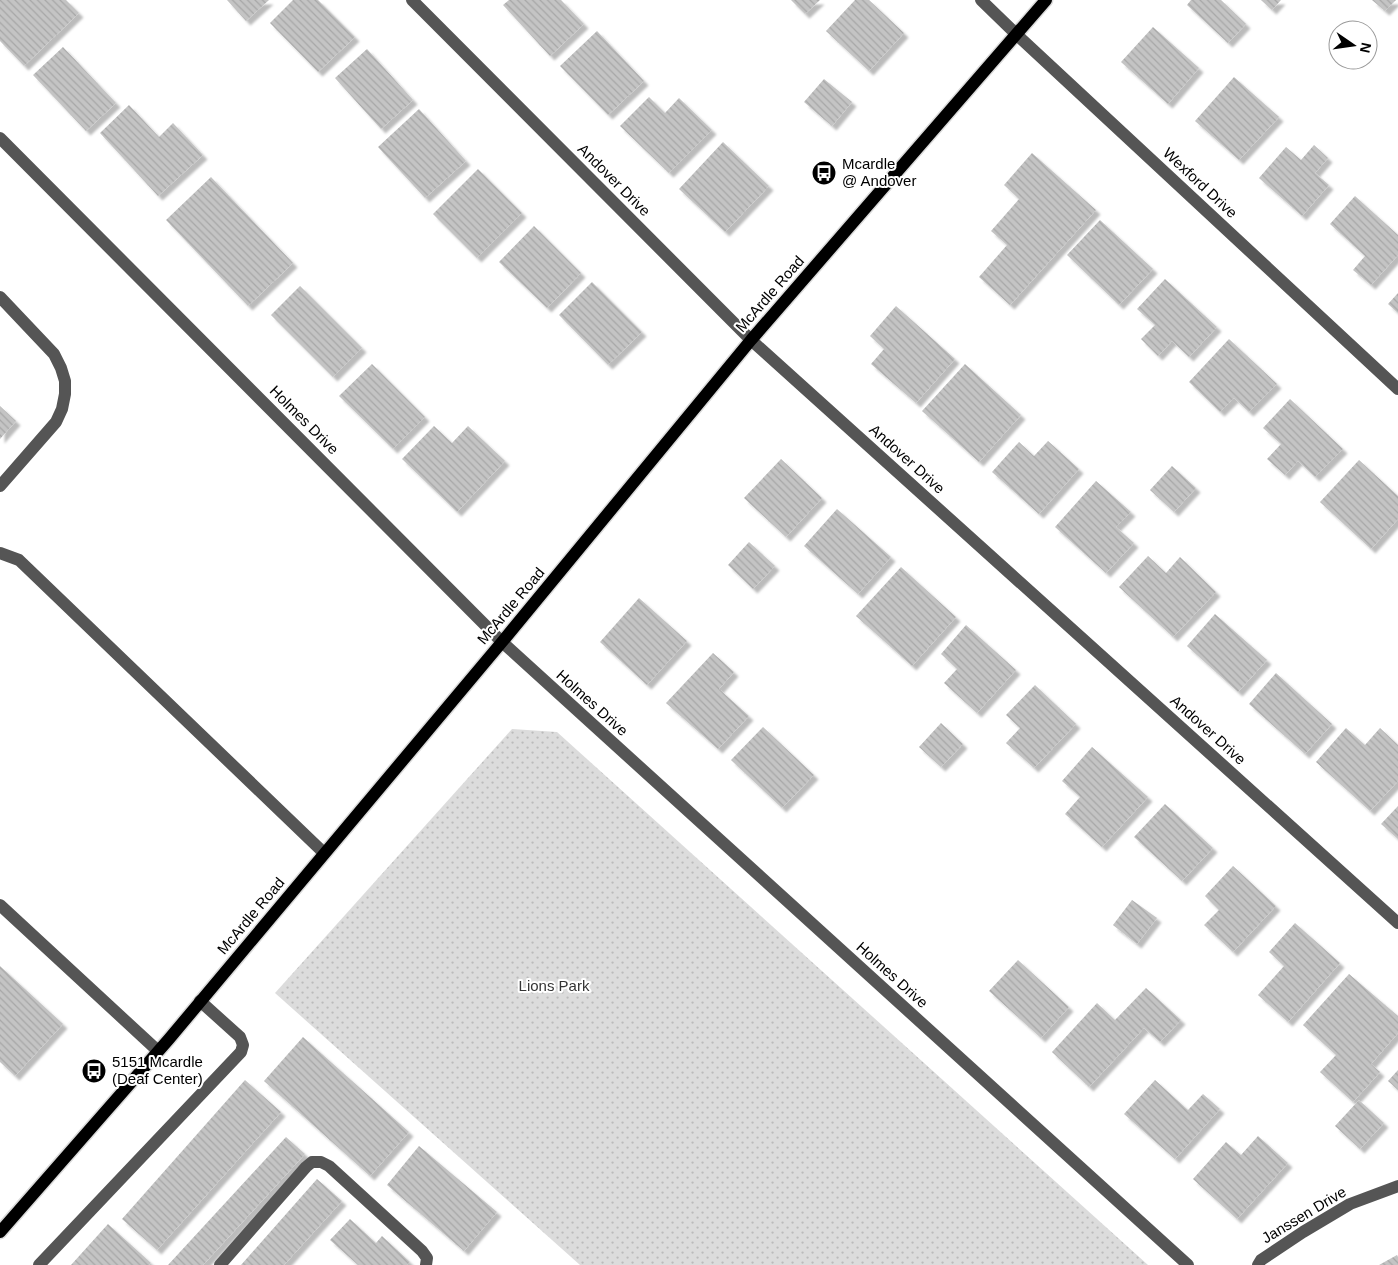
<svg xmlns="http://www.w3.org/2000/svg" width="1398" height="1265" font-family="Arial,sans-serif">
<defs>
<pattern id="grass-dots" width="8" height="8" patternUnits="userSpaceOnUse" patternTransform="scale(1.25)"><rect width="8" height="8" fill="#dcdcdc"/><path d="M2 2h.1M6 6h.1" fill="none" stroke="#bbb" stroke-width="1.8" stroke-linecap="round"/></pattern>
<pattern id="building-back-hatch" width="6" height="6" patternUnits="userSpaceOnUse" patternTransform="scale(1.25)"><rect width="6" height="6" fill="#c4c4c4"/><path d="M-1 5l2 2M0 0l6 6M5-1l2 2" fill="none" stroke="#a7a7a7"/></pattern>
<filter id="shadow"><feDropShadow dx="4.5" dy="4.5" stdDeviation="1" flood-color="#0004"/></filter>
</defs>
<rect width="100%" height="100%" fill="#fff"/>
<!-- grass -->
<path fill="url(#grass-dots)" d="M512 729 557 732 1148 1265H580L275 993Z"/>
<!-- building -->
<path fill="url(#building-back-hatch)" filter="url(#shadow)" d="M0 0H66L79 13 24 66 0 41Z
M227 0H269L246 21Z
M293 0H318L355 37 318 72 270 23Z
M509 0H561L584 24 550 56 503 5Z
M791 0H820L805 14Z
M855 0H869L904 33 869 71 826 31Z
M1191 0H1221L1246 24 1228 43 1187 5Z
M1261 0H1281L1272 10Z
M1372 0H1396L1385 11Z
M1153 27 1199 68 1168 104 1121 62Z
M597 31 644 81 608 115 560 66Z
M63 47 116 103 86 131 33 75Z
M367 49 413 100 381 129 335 78Z
M1234 77 1279 117 1239 160 1195 121Z
M824 79 852 102 832 126 804 102Z
M649 97 665 113 679 98 712 130 669 173 620 126Z
M129 105 159 137 173 123 203 155 158 196 100 133Z
M419 109 466 161 425 198 378 147Z
M723 142 769 186 725 232 679 189Z
M1314 145 1328 158 1315 173 1329 185 1302 216 1259 178 1286 147 1301 160Z
M1032 153 1096 210 1010 305 979 277 1007 245 991 231 1019 199 1004 185Z
M478 169 522 213 477 258 433 214Z
M211 177 293 263 248 306 166 220Z
M1355 196 1398 235V255L1371 285 1353 270 1365 256 1330 224Z
M1100 220 1153 269 1119 305 1067 255Z
M534 226 581 273 547 308 499 262Z
M1165 279 1217 327 1189 357 1172 341 1158 356 1141 339 1155 325 1137 309Z
M592 282 642 332 608 365 559 315Z
M300 286 362 348 333 377 271 315Z
M1398 293V313L1388 304Z
M896 306 955 359 916 403 871 364 884 349 870 336Z
M1229 339 1277 384 1249 412 1234 398 1220 412 1189 382Z
M372 364 425 417 393 449 339 396Z
M965 364 1021 415 979 462 922 411Z
M1290 399 1343 449 1315 477 1298 461 1285 475 1267 459 1281 444 1263 428Z
M0 406 16 421 0 439Z
M434 426 452 443 468 426 505 461 457 512 402 459Z
M1048 441 1079 469 1039 514 992 472 1019 442 1034 456Z
M781 459 822 498 786 537 744 498Z
M1359 460 1398 496V519L1371 549 1320 502Z
M1172 466 1196 488 1174 512 1150 490Z
M1096 481 1131 512 1116 527 1134 543 1106 573 1055 527Z
M837 509 891 557 858 594 804 546Z
M749 542 775 566 753 589 728 565Z
M1148 556 1166 573 1180 557 1216 592 1173 637 1119 587Z
M901 567 956 617 912 666 856 616Z
M639 598 687 641 647 685 600 642Z
M1215 614 1267 660 1238 692 1187 646Z
M966 625 1016 670 977 713 944 683 957 669 941 654Z
M713 653 734 672 719 689 749 716 718 749 666 703Z
M1276 673 1332 724 1305 754 1249 704Z
M1035 685 1076 724 1034 768 1006 743 1020 728 1006 715Z
M941 723 963 744 941 767 919 747Z
M763 727 814 775 782 808 731 760Z
M1346 728 1365 745 1380 728 1398 745V781L1370 811 1316 762Z
M1092 747 1148 797 1102 847 1065 814 1080 797 1062 781Z
M1165 804 1213 848 1182 881 1134 837Z
M1398 806V839L1381 824Z
M1233 866 1276 906 1233 952 1204 925 1219 910 1205 896Z
M1132 900 1157 918 1137 944 1113 925Z
M1295 923 1340 963 1288 1022 1258 995 1284 966 1269 952Z
M1018 960 1069 1007 1041 1038 989 991Z
M0 966 63 1024 15 1076 0 1062Z
M1349 974 1398 1016V1033L1371 1064 1380 1072 1353 1102 1320 1072 1336 1055 1303 1025Z
M1146 988 1181 1020 1160 1042 1144 1028 1089 1087 1052 1052 1097 1003 1115 1020Z
M303 1037 409 1132 370 1176 264 1081Z
M1398 1070V1090L1388 1081Z
M245 1080 281 1112 157 1250 122 1219Z
M1155 1080 1188 1110 1203 1094 1220 1109 1175 1159 1124 1114Z
M1359 1100 1384 1123 1360 1149 1335 1126Z
M1258 1136 1288 1163 1237 1219 1193 1179 1226 1142 1241 1155Z
M286 1137 305 1154 203 1265H168Z
M419 1146 497 1212 464 1251 387 1185Z
M317 1179 342 1201 284 1265H241Z
M350 1219 376 1243 382 1236 410 1262 407 1265H358L330 1240Z
M108 1224 151 1263 149 1265H71Z
M1397 1255 1398 1257V1265H1379Z"/>
<g fill="none" stroke-linecap="round" stroke-linejoin="round">
<defs>
<path id="major" d="M0 1232 169 1039 502 642 751 340 1046 0"/>
</defs>
<!-- major casing -->
<use href="#major" stroke="#dbdbdb" stroke-width="15"/>
<!-- minor -->
<path stroke="#555" stroke-width="12" d="M412 0 751 340 1398 923
M981 0 1017 35 1398 389
M0 138 502 642 1188 1265
M0 297 54 354 61 368 65 381V394L62 409 56 422 0 486
M0 553 19 560 324 853
M0 905 158 1051
M39 1265 241 1052 243 1045 240 1037 200 1001
M220 1265 306 1167 312 1162H321L329 1166 422 1251 427 1258 426 1265
M1258 1265 1261 1260 1303 1232 1350 1204 1398 1186"/>
<!-- major -->
<use href="#major" stroke="#000" stroke-width="12"/>
</g>
<!-- icons -->
<defs>
<symbol id="bus-disc" viewBox="-11 -11 22 22"><circle r="9.5" fill="#000" stroke="#fff"/><path d="M-5-6H5V4H4V6H2V4H-2V6H-4V4H-5ZM-3.5-4V0h7V-4ZM-3.5 1.2v1.5H-2V1.2ZM2 1.2v1.5H3.5V1.2Z" fill="#fff"/></symbol>
</defs>
<g fill-rule="evenodd">
<use href="#bus-disc" x="810" y="159" width="28" height="28"/>
<use href="#bus-disc" x="80" y="1057" width="28" height="28"/>
</g>
<g text-anchor="middle" stroke-width="4" stroke-linejoin="round" paint-order="stroke">
<!-- poi labels -->
<g font-size="15" fill="#000" stroke="#fff" text-anchor="start">
<text x="842" y="169">Mcardle<tspan x="842" dy="17">@ Andover</tspan></text>
<text x="112" y="1067">5151 Mcardle<tspan x="112" dy="17">(Deaf Center)</tspan></text>
</g>
<!-- street labels -->
<g font-size="15" fill="#000" stroke="#fff">
<text transform="translate(614 180) rotate(45)" y="5">Andover Drive</text>
<text transform="translate(1200 183) rotate(43)" y="5">Wexford Drive</text>
<text transform="translate(770 294) rotate(-49)" y="5">McArdle Road</text>
<text transform="translate(304 420) rotate(45)" y="5">Holmes Drive</text>
<text transform="translate(907 459) rotate(42)" y="5">Andover Drive</text>
<text transform="translate(511 606) rotate(-50)" y="5">McArdle Road</text>
<text transform="translate(592 703) rotate(42)" y="5">Holmes Drive</text>
<text transform="translate(1208 730) rotate(42)" y="5">Andover Drive</text>
<text transform="translate(251 916) rotate(-50)" y="5">McArdle Road</text>
<text transform="translate(892 975) rotate(42)" y="5">Holmes Drive</text>
<text transform="translate(1304 1215) rotate(-31)" y="5">Janssen Drive</text>
</g>
<!-- park labels -->
<g font-size="15" fill="#333" stroke="#fff">
<text x="554" y="991">Lions Park</text>
</g>
</g>
<!-- north arrow -->
<g transform="translate(1353 45) rotate(103)"><circle r="24" fill="#ffffff" stroke="#999999"/>
<path d="M0-4L9 19L0 12L-9 19Z" fill="#000000"/>
<text y="-8" font-size="14" font-weight="bold" text-anchor="middle" fill="#000000">N</text>
</g>
</svg>
